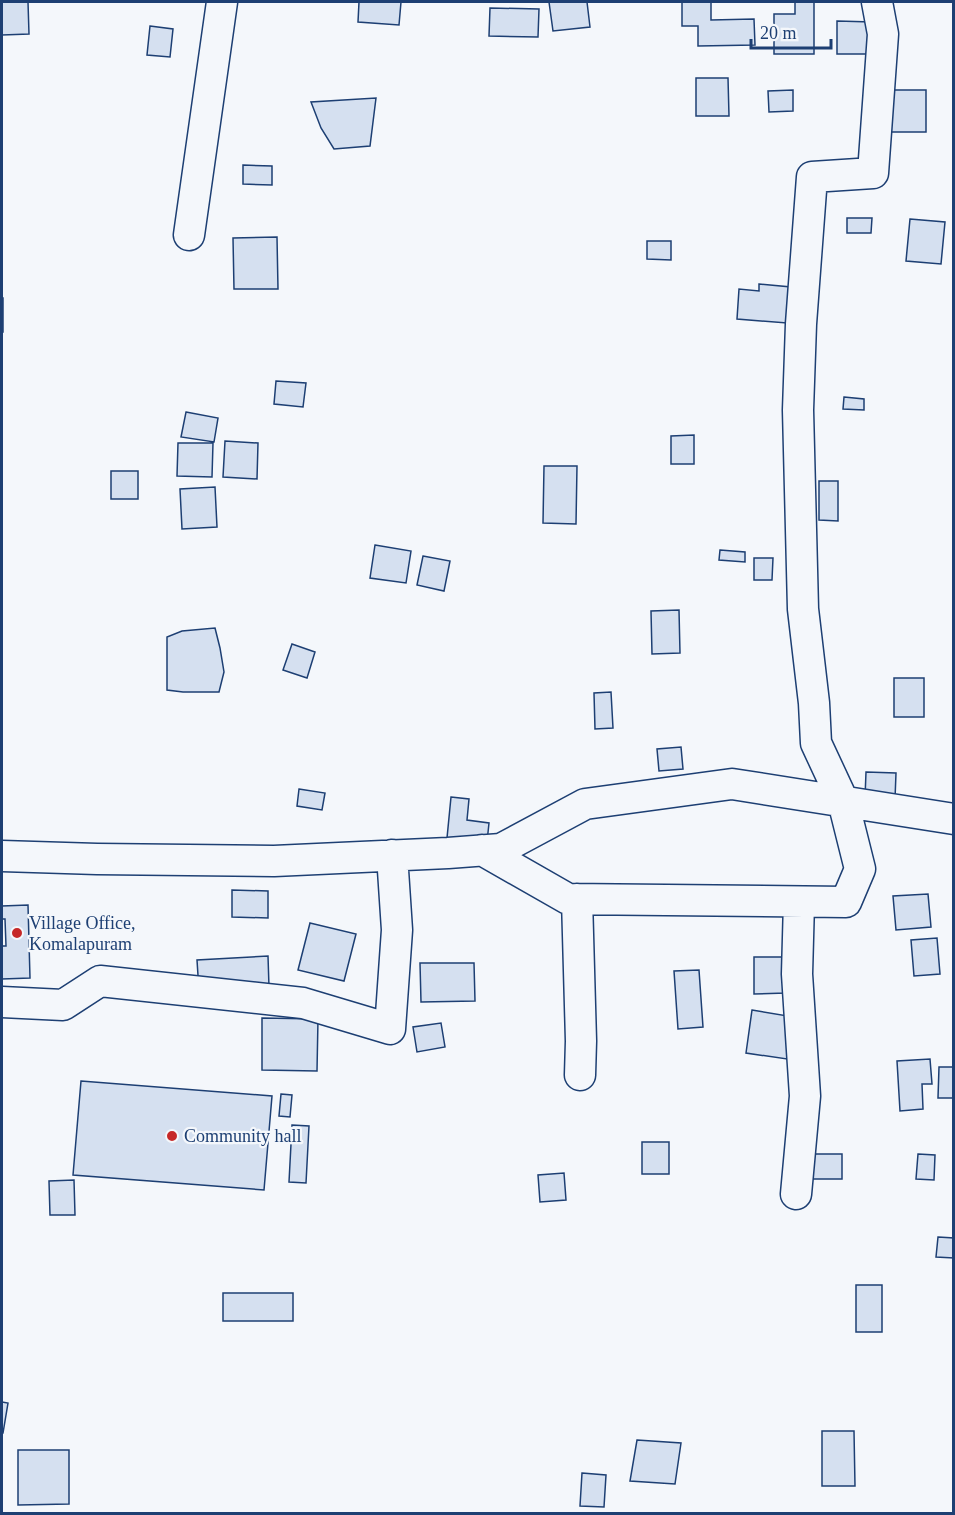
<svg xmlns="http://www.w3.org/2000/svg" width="955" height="1515" font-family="Georgia,serif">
<rect width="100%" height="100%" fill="#f4f7fb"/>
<!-- building -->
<path fill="#d5e0f0" stroke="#1d3f73" stroke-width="1.5" d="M2 2H28L29 34 2 35Z
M359 2H401L399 25 358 22Z
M549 2H587L590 27 553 31Z
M682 2H711V20L754 19 755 45 698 46V26H682Z
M795 2H814V54H774V14H795Z
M490 8 539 9 538 37 489 36Z
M837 21 872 22V54H837Z
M150 26 173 29 170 57 147 55Z
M696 78H728L729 116H696Z
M793 90V111L769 112 768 91Z
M887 90H926V132H887Z
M376 98 370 146 334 149 321 128 311 102Z
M243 165 272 166V185L243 184Z
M847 218H872L871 233H847Z
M910 219 945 222 941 264 906 261Z
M277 237 278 289H234L233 238Z
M647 241H671V260L647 259Z
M759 284 791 287 787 323 737 319 739 289 759 291Z
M2 298H3V332H2Z
M276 381 306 383 303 407 274 404Z
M844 397 864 399V410L843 409Z
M186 412 218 418 214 442 181 437Z
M694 435V464H671V436Z
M225 441 258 443 257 479 223 477Z
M178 443H213L212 477 177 476Z
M544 466H577L576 524 543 523Z
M111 471H138V499H111Z
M819 481H838V521L819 520Z
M215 487 217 527 182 529 180 489Z
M375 545 411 551 406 583 370 578Z
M720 550 745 552V562L719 560Z
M423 556 450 561 444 591 417 585Z
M754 558H773L772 580H754Z
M679 610 680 653 652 654 651 611Z
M215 628 220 648 224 672 219 692H183L167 690V637L182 631Z
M292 644 315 652 307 678 283 670Z
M894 678H924V717H894Z
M611 692 613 728 595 729 594 693Z
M681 747 683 769 659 771 657 749Z
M866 772 896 773 895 799 865 798Z
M299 789 325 793 322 810 297 806Z
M451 797 469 799 467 820 489 823 487 842 447 838Z
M232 890 268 891V918L232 917Z
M928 894 931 927 896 930 893 896Z
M28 905 30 978 2 979V946H6L5 919H2V906Z
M310 923 356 934 344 981 298 970Z
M937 938 940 974 914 976 911 940Z
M268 956 269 987 199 991 197 960Z
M754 957H786V993L754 994Z
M420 963H474L475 1001 421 1002Z
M699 970 703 1027 678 1029 674 971Z
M752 1010 794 1017 787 1059 746 1053Z
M262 1018 318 1019 317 1071 262 1070Z
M441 1023 445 1047 417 1052 413 1027Z
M930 1059 932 1084H922L923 1109 900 1111 897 1061Z
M939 1067H954V1098H938Z
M81 1081 272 1096 264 1190 73 1175Z
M281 1094 292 1095 290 1117 279 1116Z
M292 1125 309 1126 306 1183 289 1182Z
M642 1142H669V1174H642Z
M811 1154H842V1179H811Z
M918 1154 935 1155 934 1180 916 1179Z
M564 1173 566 1200 540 1202 538 1175Z
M74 1180 75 1215H50L49 1181Z
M938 1237 954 1238V1258L936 1257Z
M856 1285H882V1332H856Z
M223 1293H293V1321H223Z
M2 1402 8 1403 3 1433H2Z
M822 1431H854L855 1486H822Z
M637 1440 681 1443 675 1484 630 1481Z
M18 1450H69V1504L18 1505Z
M582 1473 606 1475 604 1507 580 1506Z"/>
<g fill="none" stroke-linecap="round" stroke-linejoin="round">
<defs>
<path id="minor" d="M189 235 222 2
M482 850 568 899 846 902 860 869 843 801 816 743 814 703 803 609 798 410 801 324 812 177 873 173 883 34 877 2
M2 856 97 859 274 861 448 853 501 849 585 804 732 784 954 819
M577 899 581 1041 580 1075
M2 1002 63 1005 100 981 303 1003 390 1029 397 930 392 855
M796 1194 805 1096 797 974 799 902"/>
</defs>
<!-- minor casing -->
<use href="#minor" stroke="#1d3f73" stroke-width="33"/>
<!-- minor -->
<use href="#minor" stroke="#f4f7fb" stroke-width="30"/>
</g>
<!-- markers -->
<g fill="#c62828" stroke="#f4f7fb" stroke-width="2">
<circle cx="17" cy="933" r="6"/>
<circle cx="172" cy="1136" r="6"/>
</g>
<g text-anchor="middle" stroke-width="4.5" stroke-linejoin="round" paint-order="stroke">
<!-- poi labels -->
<g font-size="18" fill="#1d3f73" stroke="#f4f7fb" text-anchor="start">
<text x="29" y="929">Village Office,<tspan x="29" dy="21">Komalapuram</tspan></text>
<text x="184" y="1142">Community hall</text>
</g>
</g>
<!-- border -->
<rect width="955" height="1515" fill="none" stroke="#1d3f73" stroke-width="6"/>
<!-- scale -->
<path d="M751 39v9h80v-9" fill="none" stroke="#1d3f73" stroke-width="3"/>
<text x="760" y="39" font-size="18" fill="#1d3f73" stroke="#f4f7fb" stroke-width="4.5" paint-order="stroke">20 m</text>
</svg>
